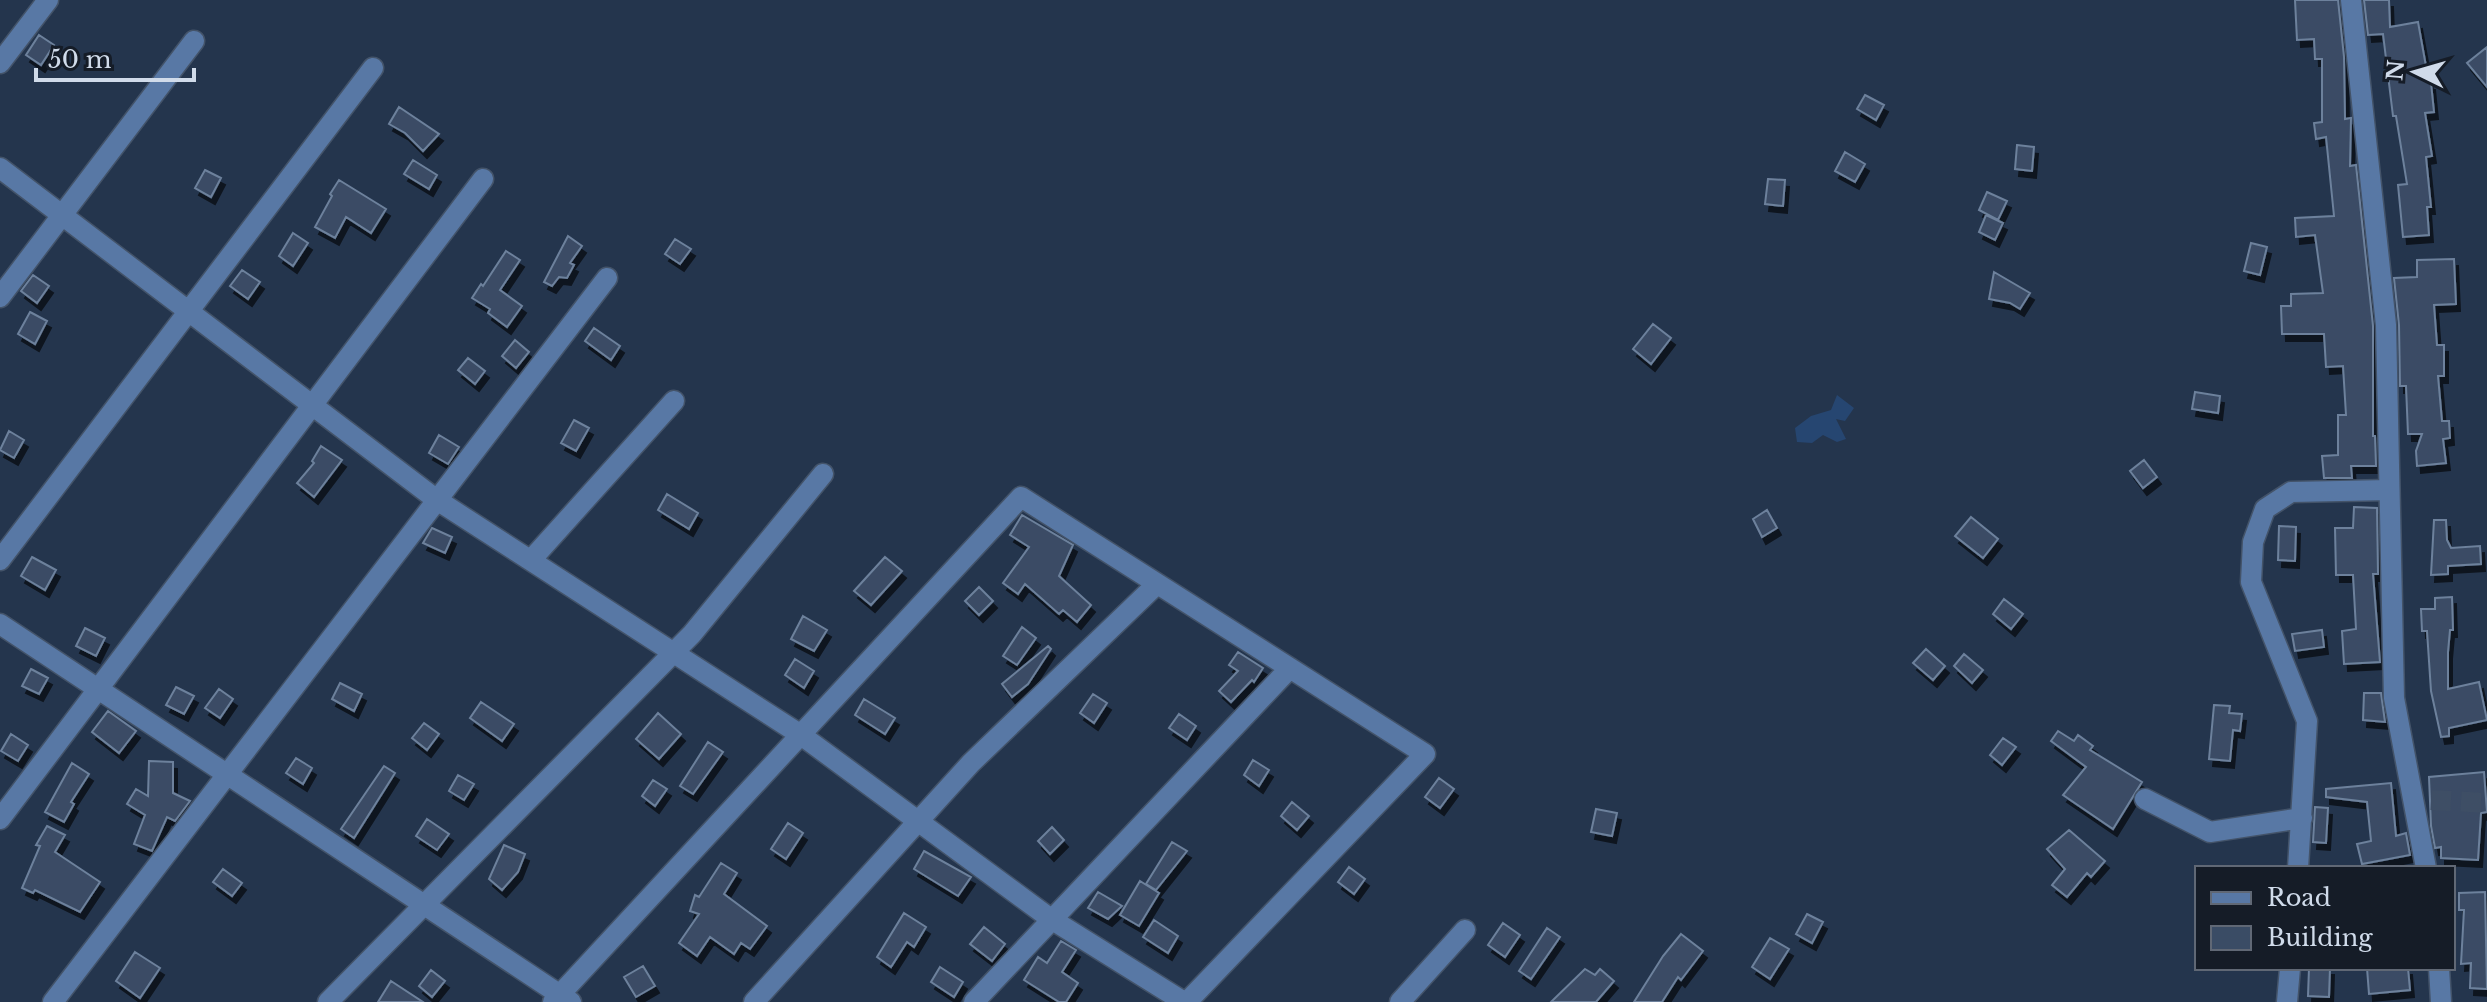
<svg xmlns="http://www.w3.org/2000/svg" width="2487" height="1002" font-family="'Libre Baskerville',serif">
<defs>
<filter id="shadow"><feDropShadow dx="4" dy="7" stdDeviation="0" flood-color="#0009"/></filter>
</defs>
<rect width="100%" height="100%" fill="#24354d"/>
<!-- green -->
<path fill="#264671" d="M1837 395 1854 408 1845 421 1836 419 1846 439 1837 442 1823 435 1812 443 1797 442 1795 428 1811 416 1831 410Z"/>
<!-- building -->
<path fill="#3a4c65" stroke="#6d819c" stroke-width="2" filter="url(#shadow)" d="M2295 0H2338L2344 57 2345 119 2351 118 2350 166 2356 165 2373 326V436H2375L2376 466H2351L2352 478H2324L2322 456 2338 455V415H2346L2343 366 2326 367 2324 334H2282L2281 306H2291V294L2323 293 2315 235 2296 237 2295 218 2334 216 2326 137 2316 139 2314 123 2322 122V59H2315L2314 39 2297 40Z
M2364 0H2389L2390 27 2418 22 2429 83H2431L2434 112 2425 113 2432 156 2426 157 2431 207H2427L2429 235 2403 237 2398 185 2407 184 2396 116H2393L2383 34 2368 35Z
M39 35 54 45 41 65 26 55Z
M2487 47V87L2467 63Z
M1865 95 1884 105 1876 120 1857 109Z
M399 107 439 134 423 151 405 133 389 124Z
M2017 145 2034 147 2032 171 2015 169Z
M1845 152 1865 164 1855 182 1835 171Z
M413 160 437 175 429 189 404 174Z
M205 170 221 178 211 197 195 188Z
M1768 179 1785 180 1783 206 1765 204Z
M339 180 386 209 371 233 346 217 335 238 315 227 332 196 330 194Z
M1987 192 2007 201 1998 220 1979 210Z
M1986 215 2003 223 1995 240 1979 232Z
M293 233 308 243 293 266 279 256Z
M568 236 582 246 570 263 574 265 567 278 559 277 552 286 544 282Z
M675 239 691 249 680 264 665 254Z
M2251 243 2267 247 2260 275 2244 271Z
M506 251 520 260 500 290 522 306 507 327 488 313 490 309 472 298 481 284 483 286Z
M2454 259 2456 304 2434 305 2437 345H2444V376H2438L2442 421H2449L2450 438 2443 439 2446 463 2417 466 2416 451 2422 434H2408L2406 386H2400L2399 325 2394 278 2417 277V260Z
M242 270 260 282 248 299 230 286Z
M1994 272 2030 293 2020 309 2010 303 1989 299Z
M33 275 49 286 37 303 21 291Z
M30 312 47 321 35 344 18 334Z
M1653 324 1671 338 1651 364 1633 349Z
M594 328 620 346 611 360 585 341Z
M515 340 529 352 516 368 502 356Z
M468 358 485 371 475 384 458 370Z
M2195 392 2220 396 2218 413 2192 409Z
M574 420 589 428 576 451 561 443Z
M9 431 24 440 14 458 0 450Z
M439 435 459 447 448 464 429 453Z
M321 446 342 460 314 497 297 483 314 463 312 461Z
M2144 460 2157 477 2143 488 2130 471Z
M667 494 698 513 689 529 658 510Z
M2354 507 2377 508 2378 574H2373L2380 662 2344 664 2342 631 2356 629 2353 575H2336L2335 528H2353Z
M1767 510 1777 528 1762 537 1753 519Z
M1022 515 1073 545 1059 576 1091 605 1077 622 1063 610 1059 614 1025 584 1018 594 1003 583 1029 547 1010 535Z
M1971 517 1998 539 1983 558 1955 536Z
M2434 520H2446L2447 540 2451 548 2480 546 2481 564 2448 566V574L2431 575Z
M2279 526 2296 527 2295 561 2278 560Z
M432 528 452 537 445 553 423 543Z
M32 557 56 570 45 590 21 576Z
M885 557 902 571 871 605 854 591Z
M979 587 993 601 979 615 965 601Z
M2452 597 2453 630H2450L2448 652V689L2479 682 2487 720 2449 728V736L2441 737 2431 691 2427 631H2422L2421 609H2435V598Z
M2004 599 2023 614 2011 629 1993 614Z
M803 616 827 630 814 651 791 639Z
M1022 627 1036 638 1017 665 1003 656Z
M85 628 105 638 96 656 76 646Z
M2322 630 2324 647 2295 651 2292 634Z
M1048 646 1051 649 1028 684 1012 697 1002 684Z
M1926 649 1945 666 1933 680 1913 663Z
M1238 652 1263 668 1254 682 1252 680 1231 702 1219 691 1238 671 1229 665Z
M1964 654 1983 670 1972 683 1954 666Z
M795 659 814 671 804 688 785 675Z
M31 669 48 678 39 694 22 686Z
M340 683 362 694 354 711 332 699Z
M176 687 194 696 184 714 166 705Z
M219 689 233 699 220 718 205 708Z
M2364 693H2381L2385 722 2363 720Z
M1093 694 1107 703 1094 723 1080 713Z
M864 699 895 718 885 734 855 715Z
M481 702 514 724 502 741 470 718Z
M2214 705 2230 706 2229 713 2242 714 2240 731 2233 730 2230 761 2209 759Z
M108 711 136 731 119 753 92 732Z
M658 713 681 734 659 759 636 739Z
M1179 714 1196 726 1187 740 1169 728Z
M424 723 439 734 427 750 412 738Z
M2058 731 2074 741 2078 735 2093 746 2090 750 2142 782 2113 829 2063 795 2086 767 2051 741Z
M11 734 28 745 18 761 1 751Z
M2003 738 2016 747 2002 765 1990 755Z
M708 742 723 752 693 794 680 786Z
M296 758 312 768 303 784 286 773Z
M1253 760 1269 770 1259 786 1244 775Z
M149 761 173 762V793L190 801 175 821 167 817 152 851 134 844 145 815 127 804 136 789 148 796Z
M72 763 89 774 71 802 74 804 64 822 45 812Z
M384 766 395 773 354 838 341 829Z
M2484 772 2487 812 2481 813 2478 860 2441 858V847L2435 848 2431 826 2429 777Z
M458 775 474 784 464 800 449 791Z
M1439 778 1454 789 1440 808 1425 797Z
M653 780 667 789 655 806 642 796Z
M2391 783 2396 836 2406 833 2410 855 2362 864 2357 844 2371 841 2367 802 2326 797V789Z
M1292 802 1309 816 1297 830 1281 816Z
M2315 807 2328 808 2326 843 2313 842Z
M1596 809 1617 813 1612 836 1591 832Z
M427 819 449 834 437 850 416 836Z
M788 823 803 833 786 859 771 849Z
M47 826 65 835 55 852 100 882 80 912 35 890 33 893 22 888 40 846 36 845Z
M1052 827 1064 840 1050 854 1038 841Z
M2069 830 2105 861 2091 877 2087 873 2067 897 2052 885 2065 869 2047 849Z
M1172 842 1187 851 1156 890 1146 884Z
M504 845 525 854 518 872 502 890 489 879Z
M924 851 971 877 958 896 914 869Z
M721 863 737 873 724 894 767 926 750 949 741 943 734 954 710 937 697 956 679 943 699 914 690 911 695 895 699 897Z
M1349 867 1365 879 1354 894 1338 882Z
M223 869 242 883 232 896 213 882Z
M1140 881 1159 893 1139 926 1120 915Z
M1098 892 1122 906 1108 919 1088 908Z
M2485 892 2487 989 2470 988 2471 963 2461 964 2464 910H2459V893Z
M904 913 926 927 914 947 907 942 891 967 877 957Z
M1807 914 1823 922 1812 943 1796 934Z
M1154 920 1178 936 1168 953 1143 937Z
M1503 923 1520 935 1505 957 1488 945Z
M984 927 1005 944 992 961 970 944Z
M1547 928 1560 937 1531 979 1519 971Z
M1681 934 1703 951 1681 980 1678 977 1662 1002H1634L1663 956Z
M1770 938 1789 949 1770 979 1752 967Z
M1061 941 1076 950 1062 972 1078 983 1066 1002H1059L1024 980 1038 957 1047 963Z
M135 952 160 968 140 998 116 981Z
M643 966 655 986 636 997 624 977Z
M940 967 963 982 954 997 931 982Z
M2309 968H2330L2329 997 2308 996Z
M2367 968H2408L2410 990 2369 994Z
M1585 969 1595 975 1600 969 1614 981 1596 1002H1551Z
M431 970 445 981 432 997 419 986Z
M391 981 423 1002H378Z"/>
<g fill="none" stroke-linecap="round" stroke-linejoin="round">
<!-- minor-tunnel -->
<path stroke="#3e4e65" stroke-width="20" stroke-dasharray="20 10" stroke-linecap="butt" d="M2431 800 2487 803"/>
<defs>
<path id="minor" d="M2351 0 2386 325 2394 698 2426 868
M0 63 48 0
M0 168 437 500 801 735 1051 919 1184 1002
M0 297 194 41
M0 560 373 68
M531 560 674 401
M0 624 571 1002
M2145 799 2210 832 2302 818
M0 819 483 179
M2298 868 2307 721 2251 582 2253 542 2265 509 2291 492 2389 490
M2439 968 2441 1002
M53 1002 607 278
M328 1002 692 634 823 474
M553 1002 1021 497 1425 754 1187 1002
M754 1002 971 763 1157 584
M974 1002 1290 668
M1400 1002 1465 930
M2287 1002 2290 968"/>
</defs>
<!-- minor casing -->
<use href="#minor" stroke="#435369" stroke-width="23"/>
<!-- minor -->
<use href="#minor" stroke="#5878a5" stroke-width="20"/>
</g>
<!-- legend -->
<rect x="2195" y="866" width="260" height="104" fill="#151c27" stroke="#606875" stroke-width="2"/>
<rect x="2211" y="892" width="40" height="12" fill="#5878a5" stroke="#606875" stroke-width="2"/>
<text x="2267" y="906" font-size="24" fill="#d0dbea">Road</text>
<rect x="2211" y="926" width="40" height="24" fill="#3a4c65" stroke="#606875" stroke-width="2"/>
<text x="2267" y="946" font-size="24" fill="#d0dbea">Building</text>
<!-- north arrow -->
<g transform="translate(2415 72) rotate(275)" stroke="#151c27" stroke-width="6" paint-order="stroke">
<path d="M0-6L14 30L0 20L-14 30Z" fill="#d0dbea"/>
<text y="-12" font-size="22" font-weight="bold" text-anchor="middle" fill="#d0dbea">N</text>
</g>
<!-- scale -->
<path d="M36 68v12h158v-12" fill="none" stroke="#d0dbea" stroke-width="4"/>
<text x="48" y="68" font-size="24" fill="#d0dbea" stroke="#151c27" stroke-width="6" paint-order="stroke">50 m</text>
</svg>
